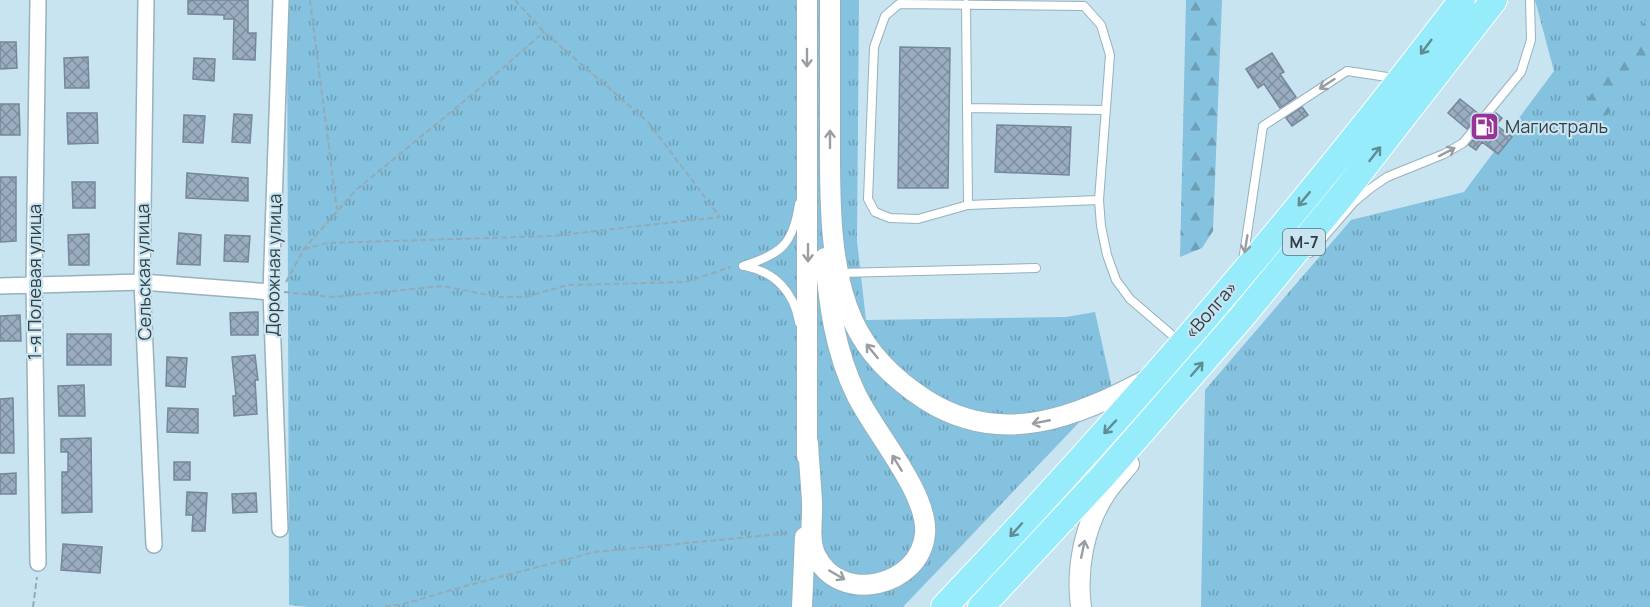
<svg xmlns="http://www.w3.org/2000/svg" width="1650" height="607" font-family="Manrope,sans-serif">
<defs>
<pattern id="grass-tufts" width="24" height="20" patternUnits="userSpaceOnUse" patternTransform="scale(1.5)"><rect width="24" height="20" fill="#84c2df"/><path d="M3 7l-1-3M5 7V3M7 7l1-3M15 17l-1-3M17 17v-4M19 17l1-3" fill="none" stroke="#6d9fb6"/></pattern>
<pattern id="forest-firs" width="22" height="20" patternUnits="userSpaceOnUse" patternTransform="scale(1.5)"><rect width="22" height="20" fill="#84c2df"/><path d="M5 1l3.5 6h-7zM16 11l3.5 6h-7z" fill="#6d9fb6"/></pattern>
<pattern id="building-cross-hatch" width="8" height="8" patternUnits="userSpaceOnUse" patternTransform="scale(1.5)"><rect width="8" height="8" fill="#9aadc0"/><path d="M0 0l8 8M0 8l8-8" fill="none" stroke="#7e8e9e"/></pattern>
</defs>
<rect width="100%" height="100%" fill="#c8e4f1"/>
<!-- grass -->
<path fill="url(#grass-tufts)" d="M287 0H859L857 241 866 320 1066 317 1095 312 1112 388 903 607H308L289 605Z
M1535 0H1650V607H1201L1205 390 1351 220 1464 192 1554 71Z"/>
<!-- forest -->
<path fill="url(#forest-firs)" d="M1186 0H1222L1213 231 1202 248 1180 257Z
M1650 15V57L1599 126 1581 108Z"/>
<!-- building -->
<path fill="url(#building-cross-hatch)" stroke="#758799" stroke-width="1.5" d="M188 0H248V33H256L255 60 233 59 234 19H224V15L188 14Z
M0 42H16L17 68 0 69Z
M900 47 950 48 948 188H898Z
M1272 53 1284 72 1280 74 1296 97 1280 108 1264 84 1258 88 1246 69Z
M88 57 89 88H65L64 58Z
M194 58 215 59 214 81 193 79Z
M1460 99 1479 114 1467 129 1448 113Z
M0 104H19L20 135H0Z
M1302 107 1308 115 1292 126 1286 118Z
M67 113H97L98 143 68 144Z
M1496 113 1502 118 1496 125 1512 137 1498 154 1482 142 1476 150 1469 145Z
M234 114 252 115 250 143 232 142Z
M184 115 205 116 203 143 183 142Z
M997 125 1071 127 1069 175 995 172Z
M187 173 248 178V201L186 198Z
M0 177H16V241L0 242Z
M72 182H95V208H73Z
M179 233 201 235 200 265 177 264Z
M89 234V265H69L68 235Z
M225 235 250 236 248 262 224 261Z
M258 312V335H231L230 313Z
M20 315 21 341H0V316Z
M67 334H111V365H67Z
M255 355 258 380H255L257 414 234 416 233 396H236L232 357Z
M167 357 187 358 185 387 166 386Z
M84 385 85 416H59L58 386Z
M13 398 14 453H0V399Z
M168 408 198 409V433L167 432Z
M91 438 92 512 62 513V472H68V452H61V439Z
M174 462H190V480H174Z
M16 473V494H0V474Z
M187 492 207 493 205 531H192L193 515H186Z
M256 493 257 512 233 513 232 494Z
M63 544 102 547 100 573 61 570Z"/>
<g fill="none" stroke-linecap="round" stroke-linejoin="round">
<defs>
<path id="service" d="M966 4 968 205
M968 108 1105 110
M1099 200 968 205 918 219 890 218 875 212 868 199 874 47 885 16 899 4 1084 6 1101 25 1110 55 1099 200 1101 226 1107 255 1116 280 1130 299 1179 341
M1310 253 1354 202 1371 188 1387 177 1444 154 1463 143 1521 72 1531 40 1530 0
M1243 261 1263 126 1347 71 1394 78
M743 266C781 254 793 245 799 204
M745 266C775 272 794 292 799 322
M840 273 1036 268"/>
<path id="minor" d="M38 0 34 285 38 563
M146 0 142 282 154 545
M0 286 142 282 271 292
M280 529 271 292 281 0"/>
<path id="tertiary" d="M807 0V456
M830 0C830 44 830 88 830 132 830 190 828 267 853 321 868 354 895 380 926 400 1002 448 1076 417 1148 379
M808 443C809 463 811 483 812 502 813 520 808 540 816 556 840 605 920 587 925 534 929 494 874 432 856 394 835 351 829 305 825 258
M802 607 805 537
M1081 607C1076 569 1084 526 1105 494 1112 483 1121 474 1129 464"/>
<path id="trunk" d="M944 607C1127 414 1301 212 1462 0
M981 607 1103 476 1241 318 1343 194 1494 0"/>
</defs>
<!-- service casing -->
<use href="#service" stroke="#97b1be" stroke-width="10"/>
<!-- minor casing -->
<use href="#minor" stroke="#97b1be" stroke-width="18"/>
<!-- tertiary casing -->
<use href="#tertiary" stroke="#97b1be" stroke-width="22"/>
<!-- trunk casing -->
<use href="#trunk" stroke="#fff" stroke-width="28"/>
<!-- path -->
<path stroke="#94abb5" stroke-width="2" stroke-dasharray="6 3" stroke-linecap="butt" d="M310 0 337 210
M515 0 544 32 648 122 720 217
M304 249 328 243 552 236 720 217
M286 282 304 249 356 190 474 93 544 32
M284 292 333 297 443 286 498 297H525L568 285 686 282 731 267
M33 607 37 577
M385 607 404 604 469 585 595 552 790 533"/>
<!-- service -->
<use href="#service" stroke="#fff" stroke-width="8"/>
<!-- minor -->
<use href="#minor" stroke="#fff" stroke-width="15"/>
<!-- tertiary -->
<use href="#tertiary" stroke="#fff" stroke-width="20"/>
<!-- trunk -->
<use href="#trunk" stroke="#96ecfa" stroke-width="26"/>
</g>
<!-- one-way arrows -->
<defs><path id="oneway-shaft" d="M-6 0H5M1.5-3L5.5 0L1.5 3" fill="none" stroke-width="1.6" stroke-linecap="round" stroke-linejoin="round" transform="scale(1.5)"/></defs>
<g stroke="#608c96">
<use href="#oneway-shaft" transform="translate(1426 47) rotate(127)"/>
<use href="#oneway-shaft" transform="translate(1375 154) rotate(-52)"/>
<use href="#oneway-shaft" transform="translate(1304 199) rotate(130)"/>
<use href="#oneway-shaft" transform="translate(1197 369) rotate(-49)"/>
<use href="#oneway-shaft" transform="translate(1110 427) rotate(133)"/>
<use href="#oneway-shaft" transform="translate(1016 530) rotate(132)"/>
</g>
<g stroke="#999ea2">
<use href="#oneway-shaft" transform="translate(807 58) rotate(90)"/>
<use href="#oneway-shaft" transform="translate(1327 84) rotate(147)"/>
<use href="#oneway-shaft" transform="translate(830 139) rotate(-90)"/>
<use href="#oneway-shaft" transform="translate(1447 152) rotate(-27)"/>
<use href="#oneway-shaft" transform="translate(1246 244) rotate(99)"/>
<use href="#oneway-shaft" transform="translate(808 253) rotate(90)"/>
<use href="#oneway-shaft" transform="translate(872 351) rotate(-129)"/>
<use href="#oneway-shaft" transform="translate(1041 422) rotate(169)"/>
<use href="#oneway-shaft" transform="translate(897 463) rotate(-121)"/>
<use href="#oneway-shaft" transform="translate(1083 549) rotate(-78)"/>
<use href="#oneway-shaft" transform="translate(837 575) rotate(30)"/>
</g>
<!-- icons -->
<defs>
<symbol id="fuel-square" viewBox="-11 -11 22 22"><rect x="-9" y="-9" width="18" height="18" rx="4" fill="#993398" stroke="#c8e4f1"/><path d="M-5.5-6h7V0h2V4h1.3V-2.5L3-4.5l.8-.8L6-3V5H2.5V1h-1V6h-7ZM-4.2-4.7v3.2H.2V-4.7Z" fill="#fff"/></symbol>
</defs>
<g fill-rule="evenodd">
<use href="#fuel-square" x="1468" y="110" width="33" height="33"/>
</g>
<g text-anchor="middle" stroke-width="4.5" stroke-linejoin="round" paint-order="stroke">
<!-- shield labels -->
<rect fill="#c8e4f1" stroke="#607078" stroke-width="1.5" x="1283" y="229" width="42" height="26" rx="4.5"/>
<g font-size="16" font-weight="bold" fill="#333e44">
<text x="1304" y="248">М-7</text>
</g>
<!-- poi labels -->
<g font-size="18" fill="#333e44" stroke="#c8e4f1" text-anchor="start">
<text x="1505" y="133">Магистраль</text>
</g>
<!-- street labels -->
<g font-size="18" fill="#333e44" stroke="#c8e4f1">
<text transform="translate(274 265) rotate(-89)" y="6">Дорожная улица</text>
<text transform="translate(144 272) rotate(-91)" y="6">Сельская улица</text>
<text transform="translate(35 282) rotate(-90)" y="6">1-я Полевая улица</text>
<text transform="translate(1211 310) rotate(-49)" y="6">«Волга»</text>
</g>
</g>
</svg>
